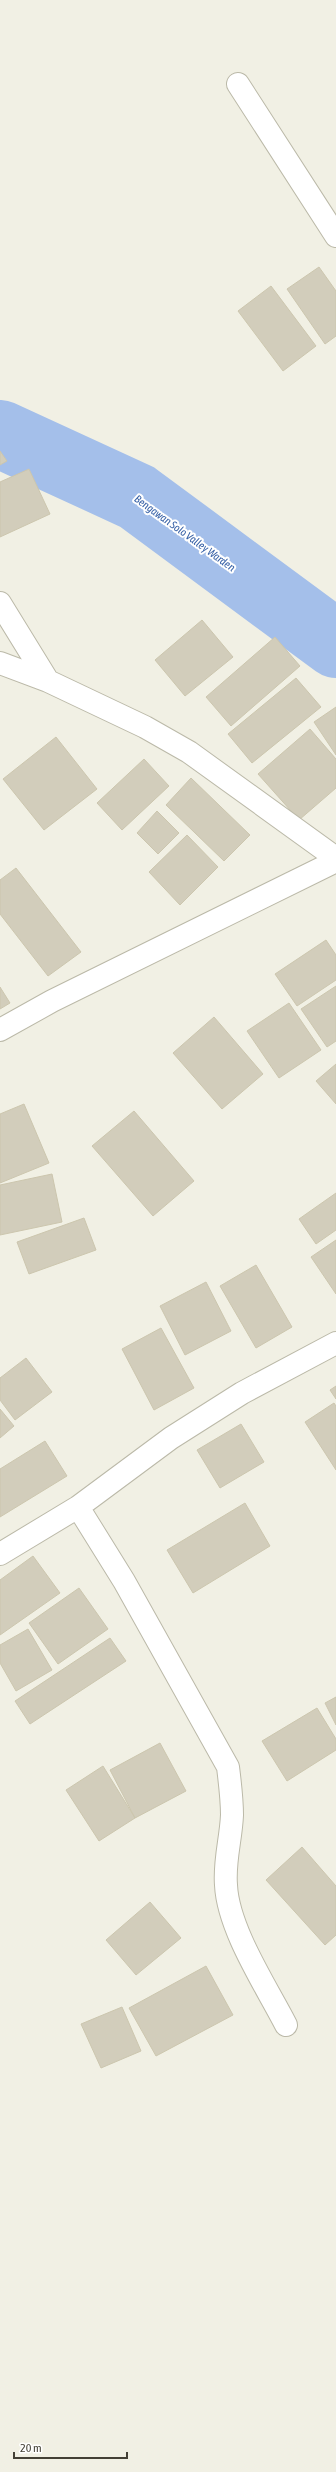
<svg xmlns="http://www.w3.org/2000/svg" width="336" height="2472" font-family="'Asap Condensed',sans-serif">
<rect width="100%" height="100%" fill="#f1f0e4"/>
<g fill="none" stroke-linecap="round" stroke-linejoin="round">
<!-- river -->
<path stroke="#a4bfea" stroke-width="68" d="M0 434 137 497 336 644"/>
</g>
<!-- building -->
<path fill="#d2cdbb" stroke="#ccc6ae" d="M319 267 336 291V336L325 344 287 289Z
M271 286 316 346 283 371 238 311Z
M0 451 7 461 0 465Z
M29 469 50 514 0 537V482Z
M202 620 233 657 185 696 155 660Z
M275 637 300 666 231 726 206 697Z
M296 678 321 707 252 763 228 734Z
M336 707V755L314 722Z
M310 729 336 759V788L299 820 258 774Z
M56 737 97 789 44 830 3 779Z
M144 759 169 786 122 830 97 803Z
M191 778 250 835 224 861 166 805Z
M157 811 179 833 158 854 137 833Z
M187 835 218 867 180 905 149 872Z
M16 868 81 952 48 976 0 914V880Z
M326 940 336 955V980L297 1006 275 974Z
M336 986V1041L327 1047 301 1009Z
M0 987 10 1003 0 1009Z
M289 1003 321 1050 279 1078 247 1031Z
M214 1017 263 1074 222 1109 173 1053Z
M336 1064V1104L316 1081Z
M24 1104 49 1163 0 1183V1114Z
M134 1111 194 1181 153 1216 92 1146Z
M52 1174 62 1222 0 1235V1185Z
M336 1193V1230L316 1244 299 1219Z
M84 1218 96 1250 29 1274 17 1242Z
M336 1240V1294L311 1257Z
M256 1265 292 1327 256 1348 220 1286Z
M206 1282 231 1331 185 1355 160 1306Z
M161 1328 194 1388 154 1410 122 1349Z
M26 1358 52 1392 15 1420 0 1400V1378Z
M336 1386V1399L330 1390Z
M334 1403 336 1406V1470L305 1422Z
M0 1409 14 1426 0 1438Z
M241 1424 264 1462 220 1488 197 1450Z
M45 1441 67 1476 0 1517V1469Z
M245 1503 270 1546 193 1593 167 1550Z
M33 1556 60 1593 0 1635V1580Z
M79 1588 108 1629 58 1664 29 1623Z
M28 1629 52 1670 16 1691 0 1663V1645Z
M110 1638 126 1661 30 1724 15 1701Z
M336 1697V1725L325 1703Z
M317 1708 336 1739V1750L287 1781 262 1741Z
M160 1743 186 1791 135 1818 110 1770Z
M103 1766 135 1818 99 1841 66 1790Z
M302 1847 336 1886V1935L325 1945 266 1880Z
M150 1902 181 1938 136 1975 106 1940Z
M206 1966 233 2015 156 2056 129 2008Z
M122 2007 141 2051 101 2068 81 2024Z"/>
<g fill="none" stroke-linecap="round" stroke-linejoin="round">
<defs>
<path id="minor" d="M238 84 336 236
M0 603 48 681
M0 663 48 681 145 727 189 752 336 858
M0 1030 52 1001 336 861
M78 1507 124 1581 228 1767C230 1783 232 1799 232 1815 231 1839 224 1861 226 1885 228 1929 266 1986 286 2025
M0 1554 78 1507 171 1438 242 1393 336 1343"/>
</defs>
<!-- minor casing -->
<use href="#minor" stroke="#bbb9a8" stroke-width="24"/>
<!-- minor -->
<use href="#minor" stroke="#fff" stroke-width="22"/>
</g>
<g text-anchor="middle" stroke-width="4" stroke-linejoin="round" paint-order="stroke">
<!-- water labels -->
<g font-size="11" font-style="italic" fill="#3660a6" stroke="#fff">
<text transform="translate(185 533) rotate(36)" y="4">Bengawan Solo Valley Warden</text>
</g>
</g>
<!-- scale -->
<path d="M14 2452v6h113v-6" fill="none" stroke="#434035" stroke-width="2"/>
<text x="20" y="2452" font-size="12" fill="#434035" stroke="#ffffff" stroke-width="3" paint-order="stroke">20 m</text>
</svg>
